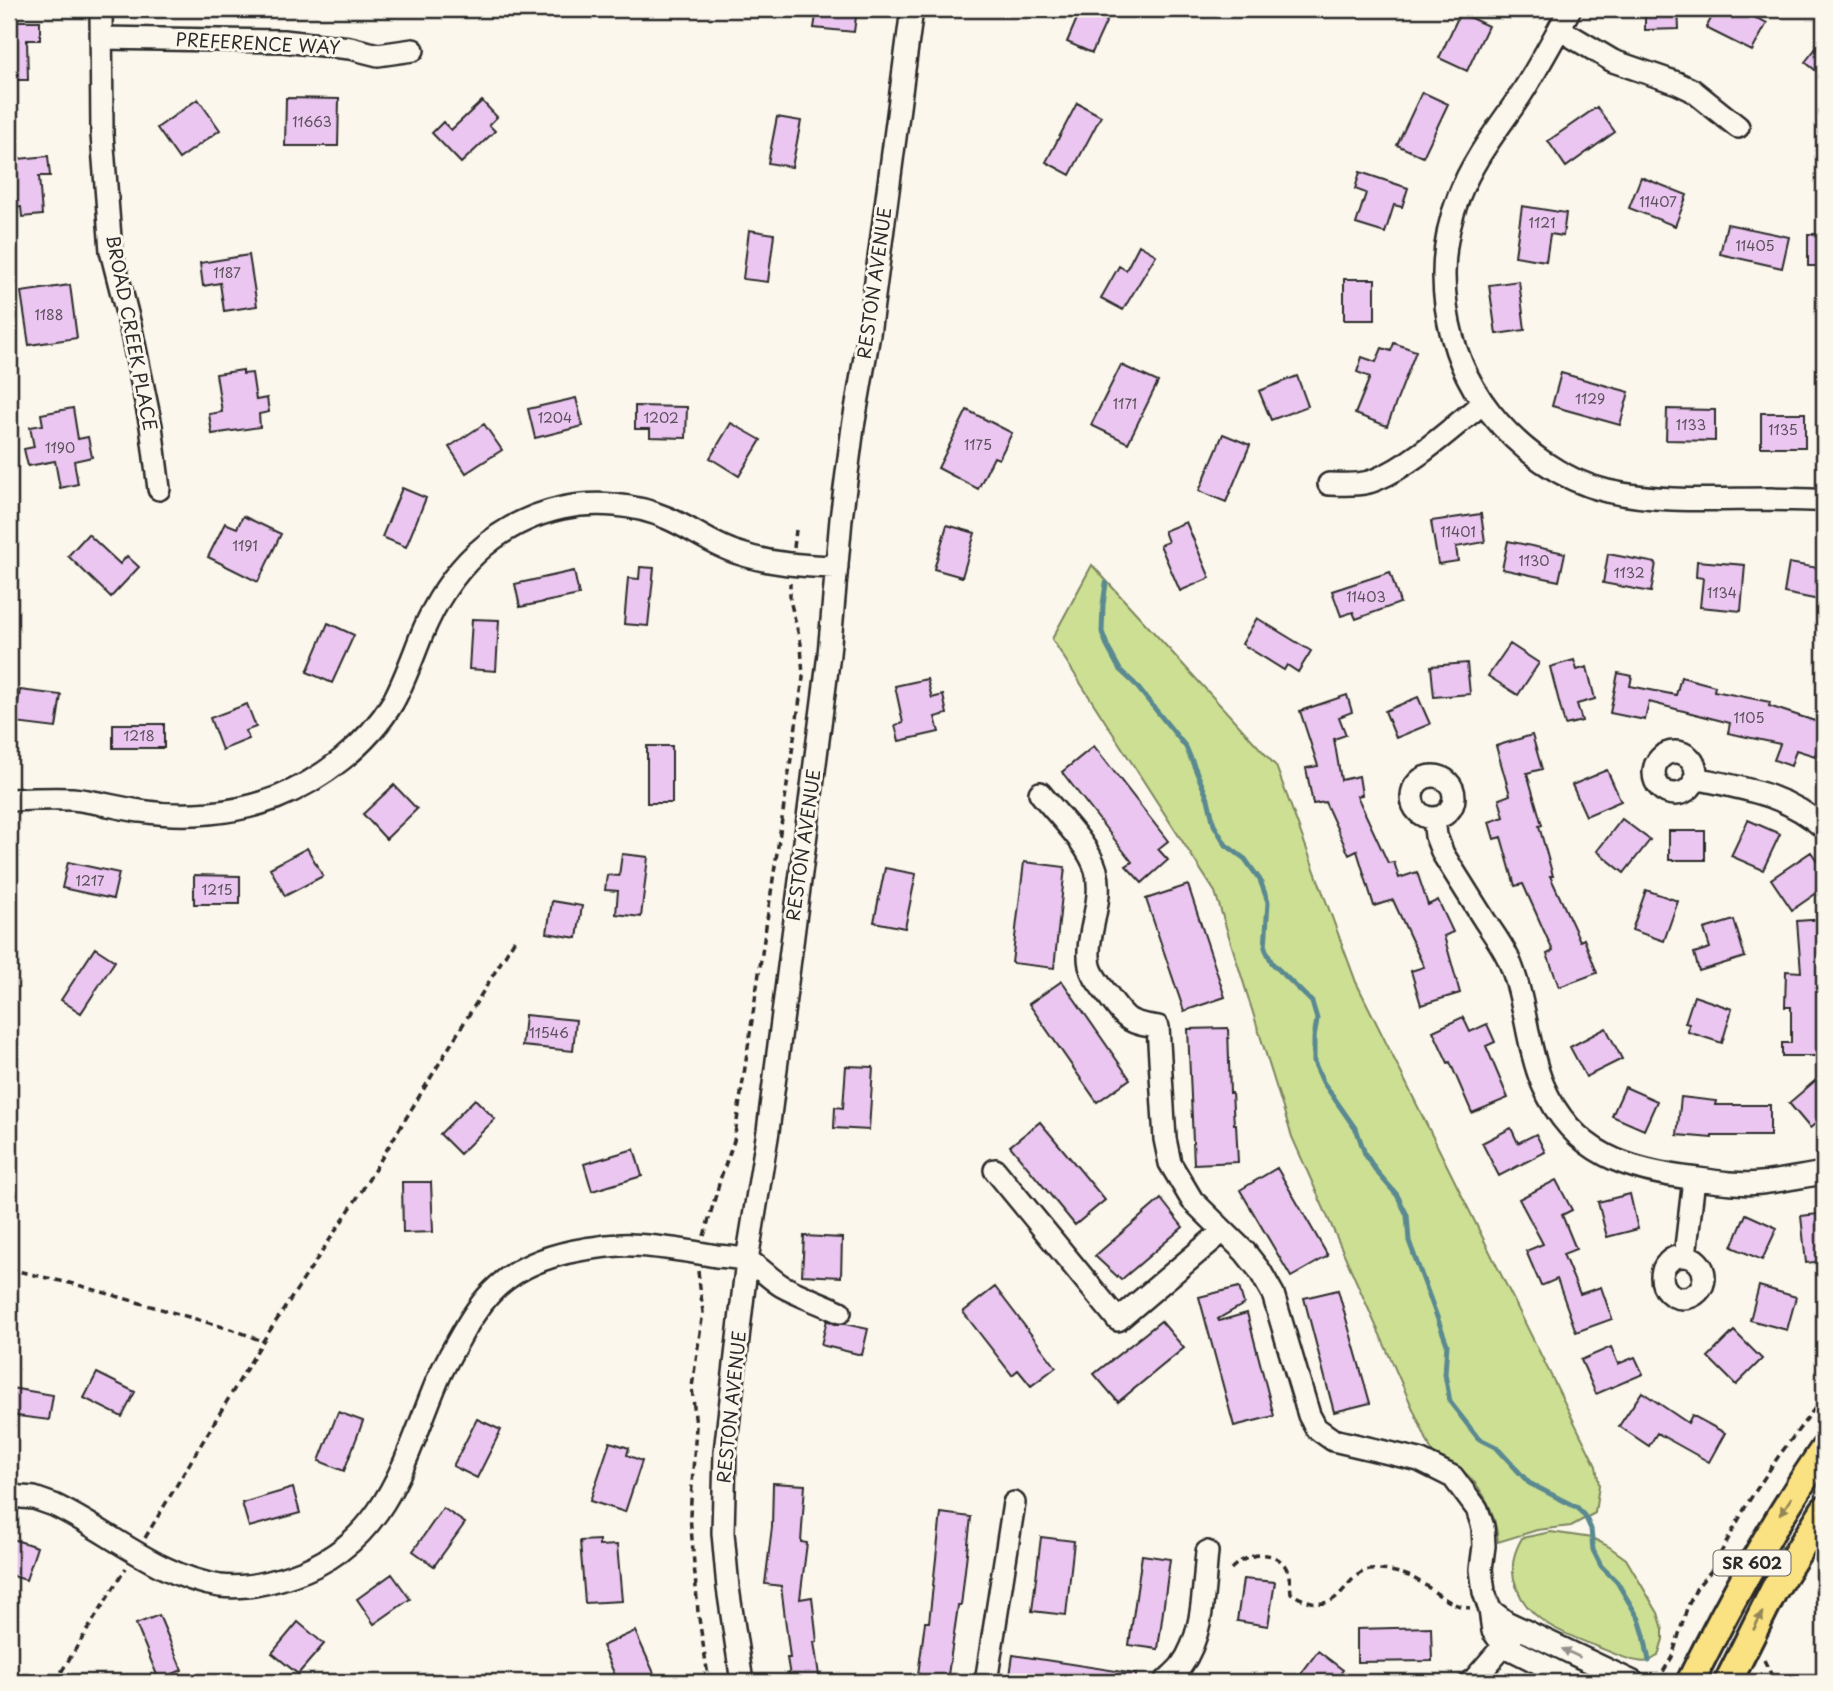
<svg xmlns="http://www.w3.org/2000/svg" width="1833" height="1691" font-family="'Playpen Sans',sans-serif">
<rect width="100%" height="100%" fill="#fbf7ec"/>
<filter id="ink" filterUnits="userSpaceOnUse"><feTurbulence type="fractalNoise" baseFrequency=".0143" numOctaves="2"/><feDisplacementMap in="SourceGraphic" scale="14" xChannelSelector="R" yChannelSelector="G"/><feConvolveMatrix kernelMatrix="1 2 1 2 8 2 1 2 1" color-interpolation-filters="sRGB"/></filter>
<g filter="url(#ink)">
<!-- green -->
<path fill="#ccdf93" stroke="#7c855f" stroke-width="2" d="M1092 565 1276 766 1356 982 1596 1466 1599 1485 1595 1513 1571 1526 1537 1530 1498 1542C1495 1501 1471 1468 1433 1454L1292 1137 1215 892 1052 639Z
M1551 1532 1592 1538 1608 1546 1626 1559 1658 1613 1663 1629V1639L1658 1656C1655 1657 1652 1660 1649 1661 1635 1665 1607 1650 1593 1645 1559 1632 1523 1618 1514 1579 1511 1564 1514 1552 1522 1538Z"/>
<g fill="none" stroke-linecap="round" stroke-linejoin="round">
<!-- stream -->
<path stroke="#5a8991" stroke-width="5" d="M1106 583 1103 605 1102 632 1108 648 1120 670 1134 683 1186 747 1208 799 1214 825 1226 845 1245 859 1260 880 1268 902 1265 948 1272 963 1312 1002 1317 1019 1314 1038V1062L1323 1082 1357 1131 1365 1154 1377 1172 1397 1195 1407 1215 1409 1241 1447 1344 1445 1374 1450 1402 1478 1438 1496 1447 1529 1483 1578 1508 1586 1518 1591 1529 1593 1550 1601 1566 1617 1582 1639 1619 1644 1635 1649 1661"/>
</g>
<!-- building -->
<path fill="#ebc6f0" stroke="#2b2b2b" stroke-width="2" d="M817 9 834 12 835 9H857L854 32 814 28Z
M1081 9H1112L1092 53 1067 42Z
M1645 9H1678L1679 29 1645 30Z
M1716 9H1738L1767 23 1752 51 1706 28Z
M1460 13 1488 26 1467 71 1439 58Z
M9 21H40V40H27L28 80H9Z
M1824 38V77L1805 62Z
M1422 92 1448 104 1423 157 1397 145Z
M286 98 339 99 338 146H285Z
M198 99 220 130 179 159 157 128Z
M482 101 497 117 489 125 495 131 461 163 432 133 443 122 451 130Z
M1077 103 1101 116 1070 175 1046 162Z
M1597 107 1615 132 1566 167 1548 141Z
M777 117 801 121 792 167 768 163Z
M48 156 50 176H39L42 215 22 217 21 207 9 208V160Z
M1360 172 1408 188 1402 207 1394 205 1385 233 1356 224 1366 193 1355 189Z
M1641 177 1687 195 1675 226 1629 208Z
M1522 206 1566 213 1563 236 1550 234 1546 261 1515 256Z
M1727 224 1789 237 1782 268 1720 254Z
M749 230 774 234 768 282 743 279Z
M1808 234H1824V266H1808Z
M1139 245 1156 255 1123 310 1101 298 1119 266 1126 270Z
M249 255 257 306 224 311 220 283 203 286 200 263Z
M1344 279H1375V320H1344Z
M1519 281 1525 330 1496 334 1489 285Z
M70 285 77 338 29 345 21 292Z
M1394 343 1416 351 1387 426 1355 414 1370 377 1357 372 1362 357 1376 362 1382 348 1391 351Z
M1121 365 1158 382 1128 443 1091 425Z
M243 370V374L252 373 256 400 267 398 269 412 259 414 260 427 212 434 209 414 222 412 216 374Z
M1561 373 1629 392 1620 425 1552 406Z
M1297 376 1308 406 1271 420 1259 391Z
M576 398 583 426 535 438 528 409Z
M635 406 687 407 686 438 650 437V429H635Z
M73 408 78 439 88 437 92 457 74 461 78 484 60 488 55 461 28 466 24 449 34 447 30 427 43 425 41 414Z
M1667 409 1715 410V441L1666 440Z
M967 410 1012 433 999 459 994 457 978 489 938 468Z
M1761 413H1805V447H1761Z
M731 423 761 440 739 476 710 458Z
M484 424 502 450 466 473 449 447Z
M1223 434 1250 445 1226 502 1199 491Z
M402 488 426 498 406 547 382 537Z
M1481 514 1485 542 1456 547 1458 561 1438 564 1431 521Z
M243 516 281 534 258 582 208 557 225 523 237 528Z
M1186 522 1210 578 1180 591 1160 545 1168 542 1164 531Z
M947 525 975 533 962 577 934 569Z
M88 534 120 564 127 556 139 567 111 597 68 556Z
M1508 541 1565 553 1559 581 1502 569Z
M1608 554 1656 563 1651 592 1603 583Z
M1697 561 1745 565 1741 611 1700 607 1703 578 1696 577Z
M1789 563 1824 569V601L1784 593Z
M640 567 654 568 648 626 624 624 628 578 639 579Z
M574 571 579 595 520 607 515 584Z
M1390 572 1400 603 1356 619 1353 612 1341 616 1332 591Z
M1257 618 1311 651 1298 672 1287 665 1284 670 1242 644Z
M472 619 499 620 496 671 469 669Z
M328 623 354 635 332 683 307 672Z
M1510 644 1539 663 1518 695 1488 676Z
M1574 660 1577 670 1587 667 1595 699 1577 704 1582 721 1565 725 1550 667Z
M1467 663 1470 694 1434 697 1431 666Z
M1618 673 1632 676 1630 686 1676 695 1681 677 1715 686 1714 691 1770 702 1769 706 1824 724 1815 756 1796 750 1791 766 1774 760 1780 744 1728 733 1730 723 1649 702 1645 720 1610 713Z
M927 679 932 698 943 695 947 714 935 717 939 732 899 741 895 725 903 723 895 686Z
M20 690 61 695 56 728 15 723Z
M1347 695 1352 712 1339 717 1346 735 1334 739 1341 780 1359 776 1362 795 1357 796 1388 863 1394 862 1399 878 1417 872 1428 905 1438 900 1453 932 1444 936 1460 993 1421 1005 1411 971 1424 967 1393 900 1374 906 1357 851 1349 855 1325 802 1313 804 1306 768 1318 766 1300 711Z
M1418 697 1430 724 1396 738 1385 711Z
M247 704 256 727 245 731 249 739 222 750 210 718Z
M113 724H164V748H113Z
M1532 735 1542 769 1527 773 1542 825 1539 826 1553 876H1550L1580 941 1584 939 1597 973 1559 987 1547 954 1553 951 1523 884 1515 886 1501 837 1494 839 1489 822 1504 817 1499 799 1510 795 1496 746Z
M647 746H672V803H647Z
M1094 746 1168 841 1158 849 1168 860 1142 883 1126 866 1132 862 1062 772Z
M1607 770 1621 801 1586 816 1572 785 1596 775V776L1597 774Z
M394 785 417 809 386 839 363 814Z
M1622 819 1650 840 1624 873 1597 851Z
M1748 820 1780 834 1763 870 1731 856Z
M1669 831H1705V860H1669Z
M307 848 323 876 285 896 270 868Z
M1811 852 1824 871V888L1792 910 1771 879Z
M622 854 648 857 641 917 616 914 618 891 605 890 607 875 619 876Z
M68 862 119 873 113 899 62 888Z
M1024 862 1065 867 1054 968 1012 963Z
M885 868 916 874 905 928 874 922Z
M194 875 240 876V904H194Z
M1188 885 1225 997 1184 1011 1146 899Z
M1646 890 1678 901 1664 941 1632 930Z
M552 901 582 906 577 938 547 933Z
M1824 919V1007H1822V1056H1782V1043H1791V1007H1785L1786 971 1801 972 1797 921Z
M1734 920 1745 957 1699 971 1694 953 1710 948 1704 929Z
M95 948 115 961 81 1013 61 1000Z
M1062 981 1130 1079 1097 1102 1029 1004Z
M1694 996 1732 1009 1722 1043 1688 1032 1689 1024 1685 1023Z
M525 1015 576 1020 573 1051 522 1046Z
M1463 1017 1470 1032 1487 1024 1495 1042 1486 1046 1508 1098 1472 1113 1450 1062 1448 1063 1433 1031Z
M1228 1028 1230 1093H1232L1234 1124H1236L1238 1162 1194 1164 1188 1029Z
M1606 1028 1622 1059 1586 1077 1570 1047Z
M846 1066 873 1067 869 1130 834 1128 835 1107 843 1108Z
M1816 1080 1824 1090V1117L1810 1128 1789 1103Z
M1625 1087 1657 1101 1644 1130 1612 1116Z
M1681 1097 1716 1101 1715 1105H1770V1136H1712V1138L1677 1135Z
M475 1099 495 1119 460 1154 440 1134Z
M1040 1122 1105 1200 1075 1225 1010 1146Z
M1511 1128 1518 1143 1536 1134 1545 1152 1499 1176 1482 1143Z
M634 1149 642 1176 592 1191 584 1164Z
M1277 1168 1328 1256 1291 1277 1240 1190Z
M1556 1180 1572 1210 1562 1215 1576 1249 1563 1254 1580 1294 1601 1287 1612 1319 1576 1332 1557 1279 1541 1286 1526 1251 1543 1244 1519 1199Z
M402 1182H431L433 1232 403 1233Z
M1630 1194 1638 1229 1607 1237 1598 1202Z
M1161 1199 1183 1227 1121 1280 1095 1256Z
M1746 1214 1777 1228 1762 1260 1732 1247Z
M1818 1214 1820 1230H1824V1261L1806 1263 1801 1216Z
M804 1236 842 1238 841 1277 802 1275Z
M1759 1286 1796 1297 1787 1330 1750 1320Z
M995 1287 1056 1367 1031 1386 1018 1370 1012 1375 963 1312Z
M1239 1287 1244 1304 1218 1319 1219 1321 1247 1313 1274 1416 1234 1426 1199 1297Z
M1338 1290 1370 1403 1334 1412 1304 1298Z
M827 1320 835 1324H845L868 1329 862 1355 821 1345Z
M1161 1321 1184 1348 1118 1402 1094 1374Z
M1734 1331 1762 1359 1736 1385 1708 1357Z
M1611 1347 1618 1364 1635 1357 1643 1374 1596 1394 1581 1360Z
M97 1373 135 1392 122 1417 84 1398Z
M11 1388 53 1395 49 1420 9 1415Z
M1642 1392 1688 1423 1692 1415 1725 1433 1709 1462 1657 1433 1649 1446 1619 1426Z
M338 1412 363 1421 344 1471 319 1461Z
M477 1419 501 1430 477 1478 453 1466Z
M610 1442 629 1448 627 1455 642 1461 625 1512 590 1501Z
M773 1483 805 1485 801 1542 807 1543 800 1599 812 1597 817 1642H814L820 1682H791L787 1658H790L781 1586 765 1584 772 1527Z
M293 1488 300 1513 249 1527 242 1503Z
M443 1508 465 1523 434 1566 413 1551Z
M941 1513 971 1517 961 1606H958L947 1682H917L925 1622H929Z
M1041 1537 1074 1541 1066 1615 1032 1611Z
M9 1538 37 1547 26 1580 9 1575Z
M599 1540V1546L617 1545 622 1601 585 1603 580 1541Z
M1142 1555 1170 1559 1158 1649 1129 1645Z
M392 1574 410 1599 374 1624 357 1599Z
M1243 1579 1275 1582 1268 1626 1237 1621Z
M159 1615 182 1670 159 1680 136 1624Z
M298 1622 324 1644 298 1674 272 1653Z
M1431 1627 1432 1661 1357 1662V1629Z
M635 1631 658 1682H618L602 1646Z
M1318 1651 1343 1670 1334 1682H1295Z
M1013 1655 1136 1674V1682H1009Z"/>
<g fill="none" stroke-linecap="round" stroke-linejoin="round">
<defs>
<path id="minor" d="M101 9 102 134 111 251 131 329 151 426 159 489
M1570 9C1554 38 1538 68 1520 96 1498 129 1473 159 1459 196 1431 267 1443 352 1490 412 1519 449 1561 480 1607 491 1660 503 1717 499 1771 499 1789 500 1807 499 1824 501
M1559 29 1613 61 1677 83 1692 90 1738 127
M102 38 283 41 350 48 378 55 413 50
M1329 484C1345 484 1362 486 1377 479 1412 465 1453 427 1483 403
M1654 773a21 21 0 1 1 42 0a21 21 0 1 1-42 0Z
M1412 797a21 21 0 1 1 42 0a21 21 0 1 1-42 0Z
M1695 778C1742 788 1787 794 1824 828
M1040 793C1057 814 1089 845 1096 870 1105 902 1084 936 1090 966 1093 978 1103 988 1110 998 1127 1021 1129 1023 1158 1027L1165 1139 1170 1163 1192 1200 1245 1252 1260 1271 1273 1294 1309 1415 1316 1428 1333 1440 1419 1460 1453 1477 1477 1509 1483 1527 1484 1546 1481 1569 1484 1592 1490 1610 1493 1631 1503 1645 1577 1682
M9 800C30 799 51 798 72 799 95 801 118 808 140 811 184 818 234 814 276 798 322 780 368 744 393 702 405 680 413 656 422 634 448 571 494 523 562 508 596 501 635 504 667 518 691 528 712 545 738 553 770 564 803 566 837 567
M1434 818 1436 836 1443 854C1457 876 1471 899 1485 921 1493 933 1502 945 1508 958 1526 998 1526 1045 1543 1085 1573 1155 1629 1171 1698 1179 1719 1182 1740 1185 1761 1183 1782 1181 1803 1176 1824 1173
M995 1170 1118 1320 1223 1231
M1685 1256 1694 1179
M1662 1277a21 21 0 1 1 42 0a21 21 0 1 1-42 0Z
M9 1496 34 1498 54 1505C109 1531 159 1577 220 1586 245 1589 270 1583 293 1575 385 1544 403 1464 436 1384 442 1369 450 1355 458 1341 469 1321 481 1301 498 1286 522 1264 554 1254 585 1249 601 1247 616 1244 632 1245 661 1246 688 1251 716 1256 726 1257 739 1257 748 1261 760 1267 770 1279 782 1286 800 1296 821 1303 840 1312
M1490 1610 1506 1622 1633 1682
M742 1682 728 1588 723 1533 725 1452 747 1260 768 1131 829 654 841 519 853 427 869 334 912 9
M986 1682 1014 1503
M1165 1682C1170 1677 1176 1672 1181 1666 1204 1635 1203 1590 1207 1552
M1470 1682 1473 1681 1513 1635"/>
<path id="major" d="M1690 1682C1730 1601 1773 1523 1824 1449
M1728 1682 1774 1590 1824 1510"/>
</defs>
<!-- minor casing -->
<use href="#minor" stroke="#2b2b2b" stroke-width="26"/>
<!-- major casing -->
<use href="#major" stroke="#2b2b2b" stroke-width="32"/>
<!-- path -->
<path stroke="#2b2b2b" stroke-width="3.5" stroke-dasharray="7 5" stroke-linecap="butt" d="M794 548 796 530
M704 1236 721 1177 734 1141 803 678 801 644 790 600V583
M9 1269 78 1285 237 1331 262 1341
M698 1271 703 1312 692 1387 696 1427 690 1515 698 1612 709 1682
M145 1538 263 1341 361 1192 515 939
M1231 1569C1244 1555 1272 1547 1285 1566 1290 1574 1290 1584 1291 1593 1300 1599 1306 1601 1316 1603 1343 1607 1346 1573 1370 1570 1382 1569 1402 1572 1413 1578 1433 1588 1447 1606 1470 1608
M1764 1660 1775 1682
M55 1682 126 1568
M1657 1682 1672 1657 1687 1608 1697 1587 1711 1571 1747 1504 1778 1457 1824 1396"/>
<!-- minor -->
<use href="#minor" stroke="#fbf7ec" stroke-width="21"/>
<!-- major -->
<use href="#major" stroke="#fae181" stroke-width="26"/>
</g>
<!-- one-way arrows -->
<defs><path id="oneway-solid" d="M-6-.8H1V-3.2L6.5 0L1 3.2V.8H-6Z" transform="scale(1.75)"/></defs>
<g fill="#928656">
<use href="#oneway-solid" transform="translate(1786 1506) rotate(123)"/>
<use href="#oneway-solid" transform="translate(1758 1621) rotate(-63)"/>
</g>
<use fill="#93918c" href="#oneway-solid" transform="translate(1571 1653) rotate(-155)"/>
</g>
<g text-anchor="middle" stroke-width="6" stroke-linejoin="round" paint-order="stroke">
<!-- number labels -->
<g font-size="14" fill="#5b525c">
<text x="312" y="127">11663</text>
<text x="1658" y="207">11407</text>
<text x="1542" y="228">1121</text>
<text x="1755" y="251">11405</text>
<text x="227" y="278">1187</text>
<text x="49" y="320">1188</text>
<text x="1590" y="404">1129</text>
<text x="1125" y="409">1171</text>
<text x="555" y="423">1204</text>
<text x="661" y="423">1202</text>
<text x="1691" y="430">1133</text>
<text x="1783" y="435">1135</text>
<text x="978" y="450">1175</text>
<text x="60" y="453">1190</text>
<text x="1458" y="537">11401</text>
<text x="245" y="551">1191</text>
<text x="1534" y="566">1130</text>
<text x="1629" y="578">1132</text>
<text x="1722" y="598">1134</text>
<text x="1366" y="602">11403</text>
<text x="1749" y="723">1105</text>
<text x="139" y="741">1218</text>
<text x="90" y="886">1217</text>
<text x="217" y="895">1215</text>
<text x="549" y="1038">11546</text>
</g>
<!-- shield labels -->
<rect fill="#fbf7ec" stroke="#696865" stroke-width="2" x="1713.5" y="1550.5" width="77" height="25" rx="5"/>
<g font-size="16" font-weight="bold" fill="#2b2b2b">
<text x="1752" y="1569">SR 602</text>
</g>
<!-- street labels -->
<g font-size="18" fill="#2b2b2b" stroke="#fbf7ec">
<text transform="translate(258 44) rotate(3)" y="6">PREFERENCE WAY</text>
<text transform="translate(875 283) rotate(-82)" y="6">RESTON AVENUE</text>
<text transform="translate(131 333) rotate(79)" y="6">BROAD CREEK PLACE</text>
<text transform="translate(804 845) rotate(-82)" y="6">RESTON AVENUE</text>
<text transform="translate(732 1407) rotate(-84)" y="6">RESTON AVENUE</text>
</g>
</g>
<!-- margin -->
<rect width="1833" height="1691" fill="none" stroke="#fbf7ec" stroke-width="35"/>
<rect x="18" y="18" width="1798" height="1656" fill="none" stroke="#2b2b2b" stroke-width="2.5" filter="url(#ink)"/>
</svg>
